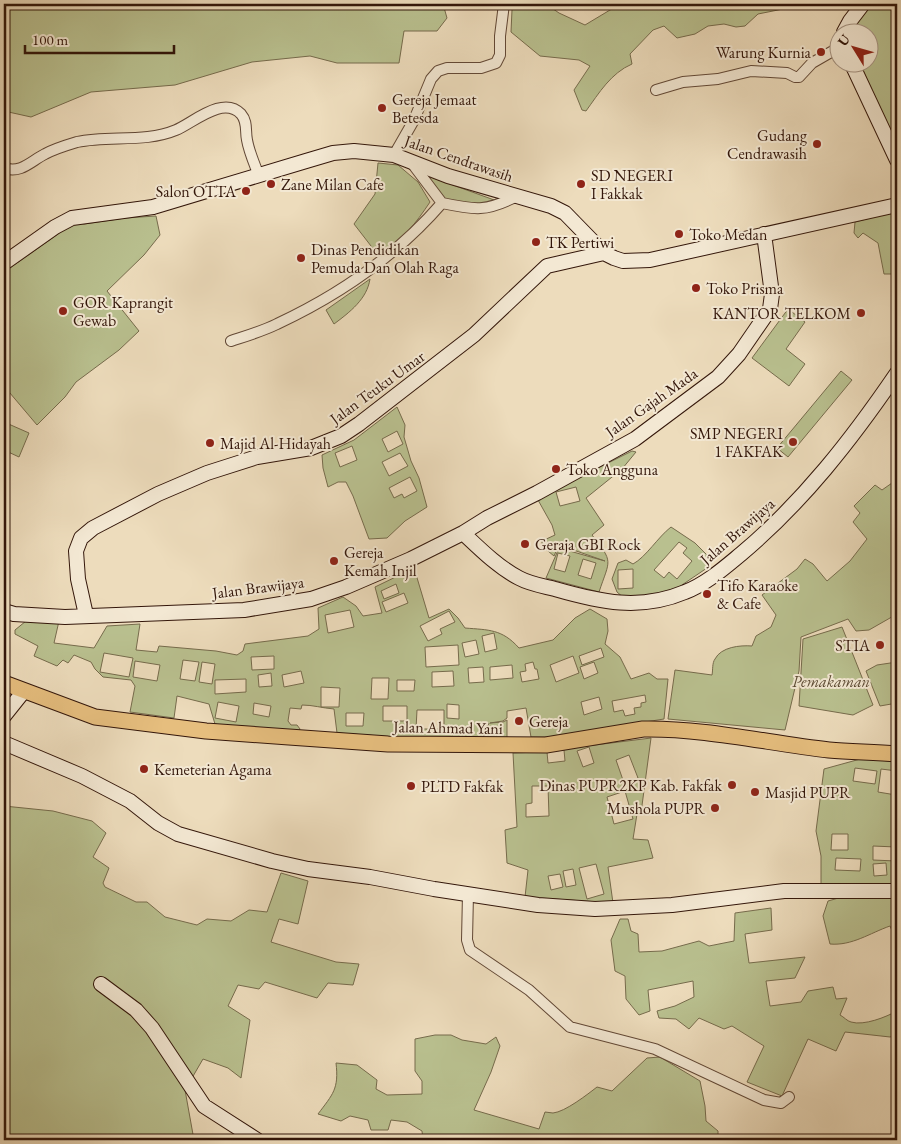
<svg xmlns="http://www.w3.org/2000/svg" width="901" height="1144" font-family="'EB Garamond',serif">
<rect width="100%" height="100%" fill="#eddcbc"/>
<filter id="stains"><feTurbulence type="fractalNoise" baseFrequency=".004" numOctaves="4"/><feColorMatrix values="0 0 0 0 .2 0 0 0 0 .09 0 0 0 0 .02 0 0 0 .5 -.17"/></filter>
<radialGradient id="worn" r=".72"><stop offset=".6" stop-color="#630" stop-opacity="0"/><stop offset="1" stop-color="#630" stop-opacity=".3"/></radialGradient>
<!-- green -->
<path fill="#b9c08f" stroke="#766b4c" fill-rule="evenodd" d="M4 4H443L447 18 437 31H404L399 63H337L310 56 252 62 175 85 91 92 31 117 4 111Z
M515 4H546L559 13 585 25 620 4H808L758 14 745 26 736 27 724 24 708 26 695 34 677 38 664 26 653 30 630 54 632 64C611 73 599 93 586 111L582 110 574 90 590 66 579 60 540 56 511 32 512 10Z
M869 4H897V146L856 63 868 62V32H849Z
M378 163 398 165 418 182 430 202C416 223 401 243 378 255L354 224 375 194Z
M428 176 497 201C486 203 459 207 449 201 439 196 434 185 428 176Z
M893 212 897 214V274H884L878 243 863 233 858 238 854 233 855 222Z
M156 216 160 235 144 255 107 291 139 331 119 350 76 382 65 397 37 425 4 386V272L75 222 84 224 125 218Z
M370 279C367 299 350 312 334 324L326 310Z
M788 309 805 322 786 349 805 364 789 386 752 358Z
M841 371 852 380 788 457 777 448Z
M397 407 405 425 404 437 411 461 419 478 427 507 405 521 387 538 369 539 353 496 346 482H338L328 487 323 468 322 455 354 440ZM397 431 403 444 388 452 382 439ZM352 446 357 460 340 467 335 453ZM400 453 408 466 389 476 382 462ZM410 477 417 491 404 498 402 494 394 498 389 488Z
M4 422 29 433 19 457 4 450Z
M632 451 636 452 622 469 586 498 604 525 592 535C614 563 610 559 599 592L546 578 559 548 605 561 559 545 554 556 542 546V541L555 535 552 525 538 500 564 485ZM576 487 580 501 560 506 556 492ZM558 553 570 556 565 572 554 569ZM583 559 596 563 591 579 578 575Z
M892 483 897 488V614L869 630 856 631 848 619 801 637 799 671 785 730 668 719 675 670 712 675C713 670 712 663 715 659 721 647 740 645 752 646L756 636 771 627 776 615 762 595 797 569 805 559 813 564 827 581 850 561 867 539 853 522 860 513 854 506 875 485 882 490Z
M671 527 695 543 709 557 707 568 676 589 653 597 624 598 617 592 612 579 618 563 626 560 633 564C646 557 658 537 671 527ZM679 542 687 548 683 553 692 561 677 579 669 572 664 578 654 570ZM633 569V588L618 589V570Z
M408 571H415L429 618 449 609 458 618 465 628C489 630 502 629 519 648L553 640 575 618 590 609 607 619 608 631 605 644 620 657 631 679 649 673 657 679H668L664 719 550 737H531L526 708 507 711V718L503 721 490 723 503 722 507 720V739L482 740 489 723 481 741 408 738 337 733 334 709C322 708 313 705 302 705L301 709 290 708 288 721 291 725H297L300 729 298 733 241 729 215 724 209 704 177 696 174 718 130 712 135 686 131 680 103 677 95 669 91 662 74 655 68 663 63 660 57 666 34 656 38 646 15 634V630L26 621H59L54 643 94 648 107 626 140 624 136 650 157 652 159 646 216 651 237 655 243 651 245 644 308 636 319 629 318 608 343 597 356 606 363 616 382 613 375 587ZM396 584 399 593 384 599 381 591ZM404 593 408 603 386 612 382 602ZM350 610 354 627 328 633 325 615ZM449 611 455 622 440 629 442 634 428 641 420 626ZM494 633 497 649 485 652 482 636ZM476 640 479 654 465 657 462 643ZM458 645 459 665 426 667 425 647ZM601 648 604 657 582 665 579 656ZM104 653 133 658 129 677 100 672ZM274 656V669L252 670 251 657ZM573 656 579 673 556 682 550 665ZM183 660 199 662 195 681 180 679ZM135 661 160 665 157 681 133 677ZM202 662 215 664 212 684 199 682ZM533 662 535 669H537L539 679 522 682 520 672 526 671 525 664ZM594 662 598 673 584 679 580 667ZM512 665 513 678 490 680V667ZM483 667 484 682 469 683 468 668ZM301 671 304 683 284 687 282 675ZM453 671 454 686 432 687V672ZM271 673 272 686 259 687 258 675ZM372 678H389L388 699H371ZM246 679V692L215 694V680ZM397 680H415L414 691H397ZM321 687 340 688 339 707H321ZM645 695 646 702 641 703V707L634 708 635 714 625 716 623 710 614 712 612 701ZM599 697 602 709 584 715 581 702ZM218 702 239 706 236 722 215 718ZM254 703 271 706 269 717 253 714ZM447 704 459 705V719L447 718ZM383 706H407V721H383ZM417 710H444V729H416ZM346 713H364L363 726H346Z
M842 627 873 705 853 715 799 706 803 639Z
M897 662V703L880 706 866 671 877 665Z
M651 738 641 813 637 814 633 839 648 840 653 858 608 867 613 903 525 897 528 870 507 863 505 830 517 827 513 753 539 752ZM589 747 594 763 583 767 577 751ZM564 750 565 761 548 763 547 752ZM629 755 638 778 624 783 616 760ZM532 786H548L549 816 526 817V804L532 803ZM625 791 633 819 614 824 607 797ZM596 864 604 894 587 899 579 868ZM573 869 576 885 566 887 563 871ZM560 874 563 887 551 890 548 876Z
M864 758 897 762V771L881 769 878 792 896 795 897 787V886L821 887V856L816 831 824 769ZM855 768 877 771 875 784 853 781ZM832 834H848V850H831ZM873 846 896 847V861L873 860ZM836 858 861 859 860 871 835 870ZM886 863 887 875 874 876 873 864Z
M4 806 53 811 92 821 106 833 93 857 109 868 103 883 105 887 136 902H147L165 917 197 925 207 919 231 921 249 910 267 912 281 873 308 881 298 924 279 919 271 942 336 962 359 964 353 985 328 983 317 998 265 982 259 989 238 985 228 1006 250 1020 241 1078 228 1068 203 1059 185 1090 194 1140H4Z
M849 895H897V942L890 926C870 933 852 946 830 944L823 916 828 901Z
M771 908 772 930 745 934 749 963 805 957 795 978 766 981 770 1006 801 1002 808 991 833 987 836 999 847 998 840 1015C844 1017 847 1021 851 1022 864 1026 886 1017 897 1011V1035L890 1037 845 1032 836 1051 808 1039 782 1096 747 1082 764 1046 732 1026 724 1029 699 1018 689 1029 676 1019 659 1018 657 1011 675 1006 694 997 693 981 648 990 650 1011 639 1015 626 999 625 976 615 971 611 940 620 919H628L631 931 638 934 639 952 662 951 699 941 709 946 734 941 735 913Z
M435 1035H451L462 1040 486 1044 496 1037 500 1046 491 1072 474 1110 539 1129 545 1112C548 1112 550 1113 553 1113 565 1112 588 1094 597 1087L612 1091 647 1058 660 1057 700 1081 705 1106 706 1121 718 1131V1140H423L422 1131 407 1122 391 1120 388 1130H371L368 1120 350 1116 341 1121 318 1114C333 1094 339 1089 336 1063L357 1065 377 1080 376 1089 387 1095 422 1094V1081L415 1071V1039Z"/>
<g fill="none" stroke-linecap="round" stroke-linejoin="round">
<defs>
<path id="street" d="M656 90 683 82 718 79 751 71 787 73 795 77H799L812 63 838 48
M394 155 414 120 431 79 438 71 447 68H481L496 63 500 55V36L504 4
M411 162 442 203C475 210 486 212 517 196
M4 168C21 174 31 161 45 154 54 149 67 145 77 142 109 135 145 143 176 130 193 123 223 95 241 114 248 122 245 131 247 140 249 152 255 165 259 176
M231 341C246 336 263 331 277 324 339 295 397 255 442 203
M468 894 467 940 470 950 529 990 570 1027 655 1049 764 1100 781 1103 789 1097"/>
<path id="secondary" d="M844 32 850 21 863 4
M851 62 897 160
M4 263 55 227 72 218 153 207 306 161 333 153 354 151 394 155 448 176 551 206 565 213 604 253 614 258 623 261 650 260 897 205
M463 533C480 549 498 567 519 578 530 584 543 586 555 589 600 602 640 611 685 592 706 584 724 568 741 554 803 502 852 439 897 373
M4 611 14 614 65 617 244 610 311 599 346 587 411 559 463 533 487 518 537 493 635 439 718 377 739 354 770 309 772 294 764 234
M86 615 78 579 76 551 81 538 93 528 158 494 207 473 257 457 311 448 341 436 359 424 474 335 547 266 604 253
M4 716 24 691
M4 743 82 776 130 801 158 823 178 834 272 861 308 869 370 877 434 889 538 905 595 909 672 905 784 891H897
M101 984 136 1010 152 1028 204 1106 257 1140"/>
<path id="primary" d="M4 683 95 717 206 731 289 737 388 744 546 745 643 729C705 728 767 743 829 750 851 752 874 752 897 754"/>
</defs>
<!-- street casing -->
<use href="#street" stroke="#624836" stroke-width="12"/>
<!-- secondary casing -->
<use href="#secondary" stroke="#33160a" stroke-width="16"/>
<!-- primary casing -->
<use href="#primary" stroke="#33160a" stroke-width="17"/>
<!-- street -->
<use href="#street" stroke="#f3e8d3" stroke-width="10"/>
<!-- secondary -->
<use href="#secondary" stroke="#f3e8d3" stroke-width="14"/>
<!-- primary -->
<use href="#primary" stroke="#e6be7e" stroke-width="15"/>
</g>
<!-- markers -->
<g fill="#8f2418" stroke="#f3e8d3" stroke-width="2">
<circle cx="821" cy="52" r="5"/>
<circle cx="382" cy="108" r="5"/>
<circle cx="817" cy="144" r="5"/>
<circle cx="271" cy="184" r="5"/>
<circle cx="581" cy="184" r="5"/>
<circle cx="246" cy="191" r="5"/>
<circle cx="679" cy="234" r="5"/>
<circle cx="536" cy="242" r="5"/>
<circle cx="301" cy="258" r="5"/>
<circle cx="696" cy="288" r="5"/>
<circle cx="63" cy="311" r="5"/>
<circle cx="861" cy="313" r="5"/>
<circle cx="793" cy="442" r="5"/>
<circle cx="210" cy="443" r="5"/>
<circle cx="556" cy="469" r="5"/>
<circle cx="525" cy="544" r="5"/>
<circle cx="334" cy="561" r="5"/>
<circle cx="707" cy="594" r="5"/>
<circle cx="880" cy="645" r="5"/>
<circle cx="519" cy="721" r="5"/>
<circle cx="144" cy="769" r="5"/>
<circle cx="732" cy="785" r="5"/>
<circle cx="411" cy="786" r="5"/>
<circle cx="755" cy="792" r="5"/>
<circle cx="715" cy="808" r="5"/>
</g>
<g text-anchor="middle" stroke-width="4" stroke-linejoin="round" paint-order="stroke">
<!-- poi labels -->
<g font-size="16" fill="#33160a" stroke="#f3e8d3" text-anchor="start">
<text x="811" y="58" text-anchor="end">Warung Kurnia</text>
<text x="392" y="105">Gereja Jemaat<tspan x="392" dy="18">Betesda</tspan></text>
<text x="807" y="141" text-anchor="end">Gudang<tspan x="807" dy="18">Cendrawasih</tspan></text>
<text x="591" y="181">SD NEGERI<tspan x="591" dy="18">I Fakkak</tspan></text>
<text x="281" y="190">Zane Milan Cafe</text>
<text x="236" y="197" text-anchor="end">Salon OTTA</text>
<text x="689" y="240">Toko Medan</text>
<text x="546" y="248">TK Pertiwi</text>
<text x="311" y="255">Dinas Pendidikan<tspan x="311" dy="18">Pemuda Dan Olah Raga</tspan></text>
<text x="706" y="294">Toko Prisma</text>
<text x="73" y="308">GOR Kaprangit<tspan x="73" dy="18">Gewab</tspan></text>
<text x="851" y="319" text-anchor="end">KANTOR TELKOM</text>
<text x="783" y="439" text-anchor="end">SMP NEGERI<tspan x="783" dy="18">1 FAKFAK</tspan></text>
<text x="220" y="449">Majid Al-Hidayah</text>
<text x="566" y="475">Toko Angguna</text>
<text x="535" y="550">Geraja GBI Rock</text>
<text x="344" y="558">Gereja<tspan x="344" dy="18">Kemah Injil</tspan></text>
<text x="717" y="591">Tifo Karaoke<tspan x="717" dy="18">&amp; Cafe</tspan></text>
<text x="870" y="651" text-anchor="end">STIA</text>
<text x="529" y="727">Gereja</text>
<text x="154" y="775">Kemeterian Agama</text>
<text x="722" y="791" text-anchor="end">Dinas PUPR2KP Kab. Fakfak</text>
<text x="421" y="792">PLTD Fakfak</text>
<text x="765" y="798">Masjid PUPR</text>
<text x="705" y="814" text-anchor="end">Mushola PUPR</text>
</g>
<!-- street labels -->
<g font-size="16" fill="#33160a" stroke="#f3e8d3">
<text transform="translate(459 158) rotate(19)" y="6">Jalan Cendrawasih</text>
<text transform="translate(377 387) rotate(-36)" y="6">Jalan Teuku Umar</text>
<text transform="translate(651 402) rotate(-35)" y="6">Jalan Gajah Mada</text>
<text transform="translate(737 531) rotate(-41)" y="6">Jalan Brawijaya</text>
<text transform="translate(258 587) rotate(-7)" y="6">Jalan Brawijaya</text>
<text transform="translate(448 727) rotate(1)" y="6">Jalan Ahmad Yani</text>
</g>
<!-- park labels -->
<g font-size="16" font-style="italic" fill="#5b4932" stroke="#f3e8d3">
<text x="831" y="687">Pemakaman</text>
</g>
</g>
<!-- margin -->
<rect width="901" height="1144" fill="none" stroke="#eddcbc" stroke-width="20"/>
<rect x="5" y="5" width="891" height="1134" fill="none" stroke="#33160a" stroke-width="2.5"/>
<rect x="10" y="10" width="881" height="1124" fill="none" stroke="#33160a"/>
<!-- north arrow -->
<g transform="translate(854 48) rotate(307)"><circle r="24" fill="#f3e8d3" stroke="#a69483"/>
<path d="M0-4L9 19L0 12L-9 19Z" fill="#8f2418"/>
<text y="-8" font-size="14" font-weight="bold" text-anchor="middle" fill="#33160a">U</text>
</g>
<!-- scale -->
<path d="M25 45v8h149v-8" fill="none" stroke="#33160a" stroke-width="2.5"/>
<text x="32" y="45" font-size="15" fill="#33160a" stroke="#f3e8d3" stroke-width="4" paint-order="stroke">100 m</text>
<rect width="100%" height="100%" filter="url(#stains)"/>
<rect width="100%" height="100%" fill="url(#worn)"/>
</svg>
